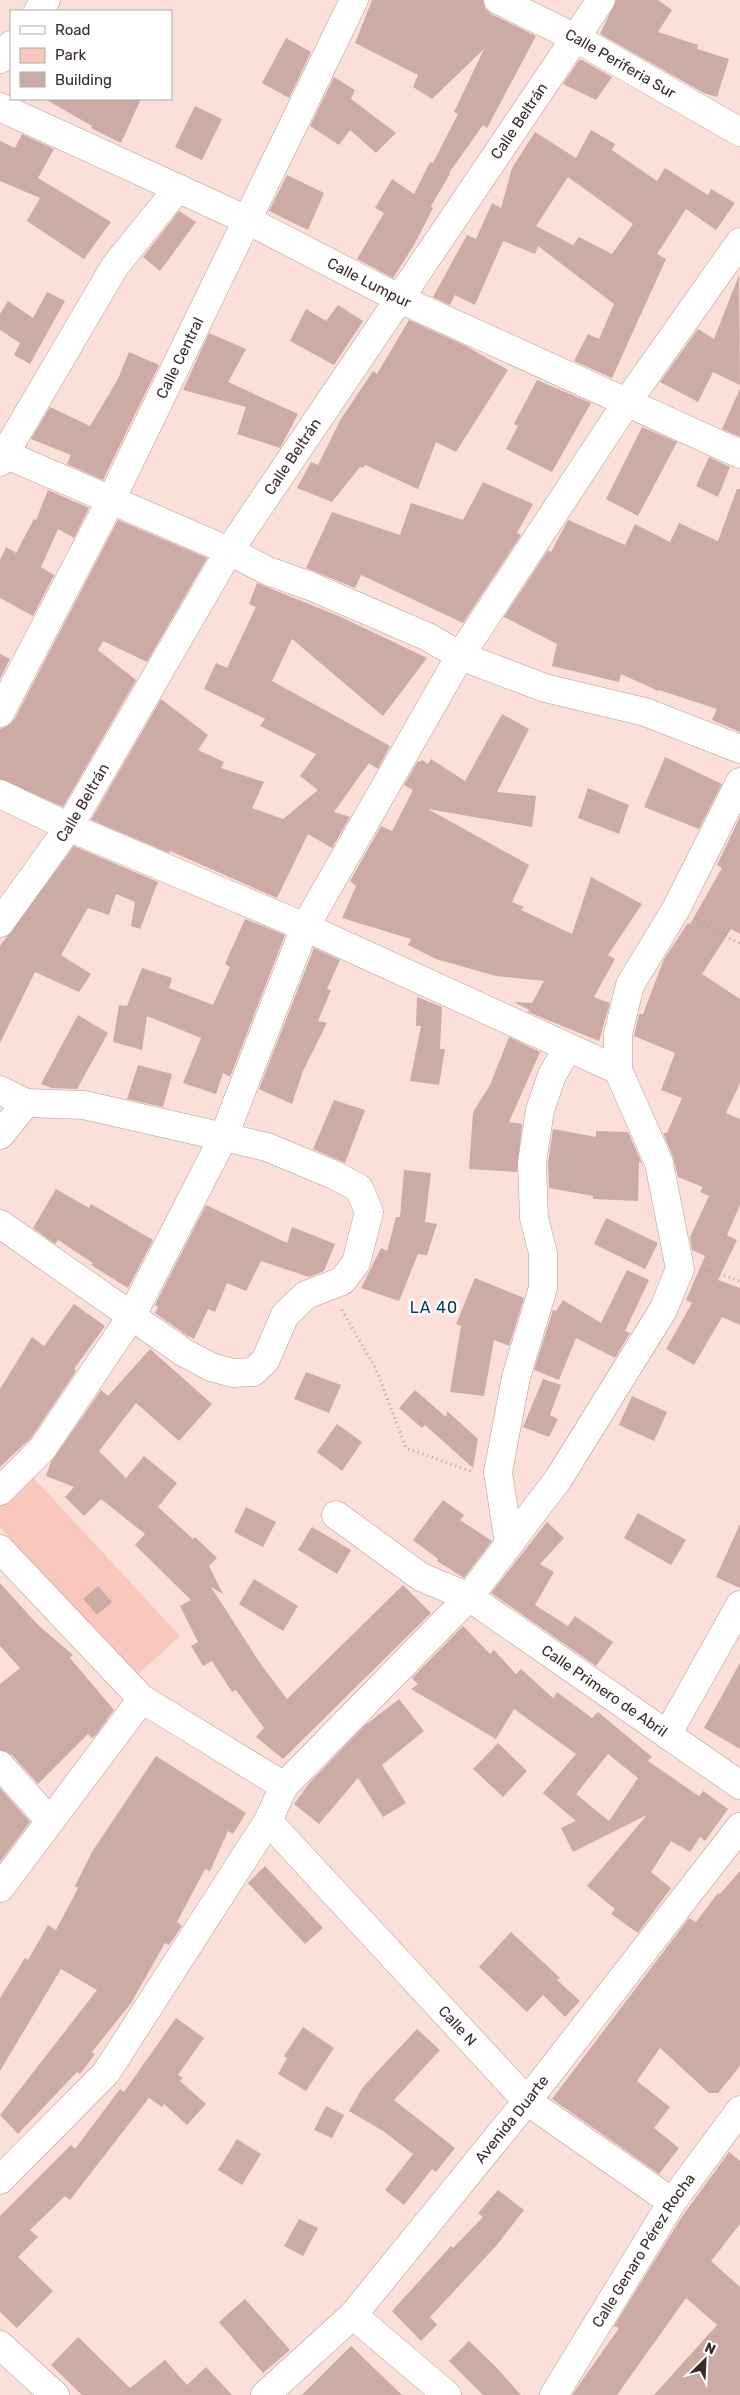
<svg xmlns="http://www.w3.org/2000/svg" width="740" height="2395" font-family="Rubik,sans-serif">
<rect width="100%" height="100%" fill="#fbe0da"/>
<!-- green -->
<path fill="#fac7bd" d="M32 1476 180 1636 136 1676 0 1527V1505Z"/>
<!-- building -->
<path fill="#cbaba4" fill-rule="evenodd" d="M372 0H483L485 8 491 14 536 36 487 128 483 125 449 173 450 174 431 206 433 208 414 245 393 278 357 259 384 213 375 208 392 179 414 194 430 162 433 163 458 114 454 112 484 49 432 99 413 87 418 75 355 43Z
M616 0H658L672 10 658 32 698 45 697 49 729 59 717 97 704 93 600 34Z
M286 38 311 52 289 98 262 83Z
M579 60H582L612 77 596 100 563 84Z
M334 77 355 90 351 99 396 133 376 153 350 130 339 145 310 126Z
M45 99H141L121 143 91 128 92 126Z
M195 106 222 119 202 160 175 147Z
M591 130 615 144 612 150 657 181 665 168 708 195 711 189 735 203 716 230 686 209 657 254 666 259 612 378 574 361 588 334 599 339 614 304 538 246 535 254 503 241 475 305 455 295 450 305 433 297 467 235 476 239 492 203 501 208 512 168 535 132 576 158ZM568 177 633 224 612 254 579 237 573 245 536 226Z
M22 134 54 149 38 178 111 222 84 259 27 221 40 198 0 181V141L15 148Z
M287 175 324 193 308 230 269 211Z
M179 211 196 222 160 271 143 257Z
M739 275 740 385 713 372 698 402 660 382 698 329 714 339Z
M47 292 65 301 30 364 14 355 20 343 0 330V314L8 301 33 318Z
M338 305 363 321 334 365 290 341 306 309 326 321Z
M409 320 464 345 508 370 456 452 436 442 418 489 365 465 363 468 360 467 332 502 297 488 311 462 318 465 341 419 373 371 377 374Z
M209 333 246 349 228 382 298 414 280 448 237 434 246 407 183 390Z
M129 352 159 365 103 480 67 464 71 455 31 439 50 407 90 426 118 379Z
M537 380 591 403 552 472 506 449 518 426 514 424Z
M740 389V437L722 429Z
M642 427 677 442 638 516 606 499Z
M709 457 730 467 718 497 696 486Z
M483 482 533 504 517 533 521 535 463 623 361 575 355 588 306 568 332 512 400 535 411 503 463 520Z
M737 489H740V732L712 720 717 709 659 690 658 691 621 674 619 682 552 666 557 644 504 617 548 550 551 552 568 520 625 545 635 524 670 542 679 523 718 541Z
M48 490 89 508 74 538 58 529 41 567 54 575 33 616 0 598V560L6 547 16 553 34 519 36 520Z
M118 520 207 558 147 662 103 641 98 650 136 680 63 807 0 779V729L8 726 14 720Z
M257 583 341 617 427 658 383 716 292 639 272 681 390 746 378 769 369 763 334 812 350 817 332 848 308 834 277 898 170 851 169 853 91 820 161 699 208 735 198 750 224 762 221 768 264 782 252 808 283 819 318 790 300 776 316 754 260 726 265 719 204 689 216 663 227 668 256 607 249 604Z
M0 654 10 659 0 679Z
M502 714 529 729 497 792 536 796 532 827 428 809 529 865 512 902 524 907 521 910 572 934 591 877 642 904 608 955 615 959 594 997 610 1003 599 1041 528 1012 529 1010 514 1002 532 1003 544 981 496 976 436 959 408 945 411 939 342 918 356 886 350 881 381 826 392 831 413 790 404 785 418 761 420 762 422 760 428 764 431 759 465 781Z
M665 757 722 784 699 829 644 807Z
M588 788 629 805 619 834 578 818Z
M740 817V934L731 929 702 974 740 999V1083L726 1113 740 1119V1205L727 1235 737 1240 718 1280 740 1288V1325L722 1317 694 1365 666 1349 692 1303 686 1300 705 1256 692 1250 690 1237 709 1196 700 1192 703 1187 678 1177 673 1157 663 1133H667L682 1098 661 1090 675 1053 634 1036 639 1014H643L664 959 688 923 690 924 722 868 717 865Z
M74 846 158 882 140 929 131 926 135 902 116 894 109 915 88 908 61 955 91 974 79 992 35 972 0 1043V946Z
M245 919 285 935 230 1077 223 1073 216 1094 183 1083 201 1038 147 1016 142 1050 113 1042 119 1005 127 1006 142 968 172 978 169 988 213 1005 230 967 225 964Z
M314 948 340 960 327 989 331 990 318 1021 327 1023 303 1071 292 1104 259 1089Z
M417 997 442 1007 440 1049H445L439 1085 410 1081 421 1026H416Z
M78 1015 108 1033 77 1089 52 1088 41 1084Z
M509 1037 540 1052 509 1122 522 1124 517 1172 469 1169 473 1112 490 1085Z
M138 1065 172 1074 163 1107 127 1099Z
M334 1100 365 1110 345 1163 313 1149Z
M553 1129 596 1137V1131L628 1132 642 1163 639 1162 638 1201 593 1199V1196L549 1188 548 1163Z
M404 1170 431 1173 425 1222 437 1224 427 1255 418 1254 399 1301 361 1288 381 1248 387 1251 396 1217H400Z
M56 1189 89 1208 91 1204 153 1240 128 1288 91 1265 93 1263 58 1240 55 1244 33 1228Z
M206 1205 287 1243 292 1227 335 1244 324 1271 309 1277 261 1261 246 1291 227 1283 215 1312 208 1309 194 1339 186 1335 155 1313 158 1307 155 1305Z
M606 1218 658 1243 645 1269 594 1244Z
M627 1270 649 1280 625 1331 630 1333 615 1358 576 1338 559 1380 534 1370 553 1310 556 1311 563 1300 601 1323Z
M475 1278 524 1298 509 1346 494 1340 484 1396 450 1392 461 1326 456 1324Z
M74 1304 105 1326 74 1369 76 1371 31 1438 0 1467V1389L32 1337 44 1346Z
M150 1349 212 1404 179 1441 136 1403 99 1451 126 1478 144 1456 177 1483 158 1507 193 1539 195 1537 217 1558 209 1566 223 1594 211 1587 262 1666 287 1699 403 1585 431 1613 283 1759 256 1737 264 1728 236 1690 232 1692 212 1661 203 1666 191 1646 198 1642 180 1606 191 1600 135 1545 145 1534 101 1499 84 1516 65 1497 74 1487 46 1476 51 1462 101 1390 108 1396Z
M306 1372 341 1385 329 1413 294 1399Z
M543 1379 561 1385 550 1415 558 1419 549 1437 523 1427Z
M415 1390 446 1417 447 1411 478 1439 473 1468 425 1425 422 1428 399 1408Z
M632 1396 667 1412 654 1441 619 1425Z
M337 1424 362 1442 342 1471 317 1452Z
M443 1500 464 1515 460 1520 492 1541 464 1578 437 1561 438 1559 413 1540Z
M246 1507 276 1522 263 1547 234 1532Z
M638 1513 686 1540 671 1565 624 1538Z
M547 1522 564 1538 540 1564 554 1572 535 1605 568 1626 575 1616 613 1642 596 1666 491 1593Z
M740 1524V1588L716 1577Z
M312 1527 351 1550 337 1574 298 1550Z
M254 1579 298 1606 283 1631 239 1604Z
M0 1583 38 1625 73 1655 70 1658 114 1710 96 1735 92 1738 88 1734 38 1784 12 1755 0 1750V1684L20 1668 0 1646Z
M98 1586 112 1602 97 1615 83 1599Z
M463 1626 490 1654 494 1650 516 1674 521 1669 553 1698 557 1692 592 1718 598 1712 652 1757 648 1761 699 1796 703 1791 728 1809 705 1841 700 1837 690 1852 671 1841 651 1872 671 1888 638 1933 611 1914 615 1909 587 1886 647 1815 573 1852 561 1828 576 1821 543 1793 576 1754 514 1709 496 1739 411 1689 418 1684 412 1678ZM608 1754 638 1778 609 1821 576 1794Z
M740 1663V1749L704 1728Z
M399 1699 424 1731 382 1765 406 1803 383 1817 358 1778 319 1824 294 1804 310 1782 364 1726Z
M498 1743 527 1771 503 1797 473 1769Z
M156 1756 246 1813 233 1834 228 1831 210 1871 205 1869 177 1922 182 1926 169 1945 165 1943 131 2003 92 2052 95 2054 80 2074 77 2072 18 2134 0 2115 97 1990 61 1969 0 2071V1998L25 1958 28 1960 48 1925 56 1930 78 1888 75 1886 92 1852Z
M0 1788 30 1822 0 1862Z
M265 1866 323 1928 305 1944 248 1883Z
M740 1871V2066L718 2093H709L660 2048 637 2081 670 2107 654 2128 679 2148 659 2174 552 2099 689 1918 696 1922 718 1893 720 1894Z
M511 1932 560 1978 557 1980 580 2001 565 2017 543 1995 527 2012 479 1967Z
M176 2018 204 2038 178 2075 183 2078 180 2081 206 2104 187 2125 164 2104 162 2107 149 2098 70 2200 65 2196 30 2230 38 2237 18 2257 53 2291 17 2328 0 2312V2216L71 2145 75 2149 120 2089 124 2092Z
M303 2027 334 2048 306 2091 278 2074 287 2058 284 2056Z
M417 2029 440 2050 394 2100 455 2148 436 2172 432 2169 404 2205 385 2190 413 2154 383 2131 349 2111 363 2087Z
M326 2106 344 2115 332 2138 314 2130Z
M237 2139 261 2154 242 2185 218 2170Z
M729 2152 740 2161V2224L711 2261 740 2287V2395H654L717 2325 686 2298 617 2395H572L619 2328 614 2326 681 2218Z
M498 2190 524 2210 496 2246 430 2317 437 2325 421 2341 392 2311 451 2246 453 2248 483 2217 478 2213Z
M299 2219 318 2228 303 2256 284 2246Z
M245 2299 290 2350 263 2373 219 2322Z
M78 2337 130 2388 165 2360 187 2385 206 2367 232 2395H82L51 2365Z
M469 2341 496 2367 521 2395H483L449 2361Z
M351 2346 402 2395H302Z"/>
<g fill="none" stroke-linecap="round" stroke-linejoin="round">
<defs>
<g id="minor">
<path id="s1" d="M498 0 576 38 740 132"/>
<path d="M38 11 46 0"/>
<path d="M0 59 11 45"/>
<path id="s2" d="M0 107 247 220 400 299 740 454"/>
<path d="M0 452 229 551 268 571 310 586 428 637 460 656 545 688 645 712 740 749"/>
<path d="M0 462 115 266 178 188"/>
<path id="s3" d="M0 713 110 502 354 0"/>
<path d="M0 794 69 827 305 927 618 1070"/>
<path d="M0 1090 26 1103"/>
<path d="M0 1135 26 1103 84 1105 267 1147 334 1175 359 1188 369 1212 356 1263 342 1281 306 1295 285 1315 265 1361 253 1372 233 1373 211 1367 183 1352 0 1224"/>
<path d="M0 1491 43 1448 131 1317 224 1136 305 927 460 656 627 402 740 242"/>
<path id="s4" d="M336 1515 421 1577 469 1597 740 1785"/>
<path d="M509 1544 498 1472 516 1377 543 1288V1253L534 1218 532 1162 540 1110 552 1075 568 1048"/>
<path d="M0 1549 142 1699 284 1786"/>
<path d="M667 1735 740 1605"/>
<path d="M0 1765 50 1821"/>
<path id="s5" d="M268 1821 527 2101 672 2202"/>
<path d="M0 1888 142 1699"/>
<path d="M0 2180 106 2073 268 1821 284 1786 469 1597 559 1478 663 1310 680 1269 659 1163 618 1070V1034L630 985 676 909 740 782"/>
<path d="M353 2315 447 2395"/>
</g>
<g id="secondary">
<path id="s6" d="M0 923 69 827 229 551 601 0"/>
<path d="M0 2345 55 2395"/>
</g>
<g id="primary">
<path id="s7" d="M265 2395 353 2315 527 2101 740 1827"/>
<path id="s8" d="M554 2395 672 2202 740 2110"/>
</g>
</defs>
<!-- minor casing -->
<use href="#minor" stroke="#b99993" stroke-width="29"/>
<!-- secondary casing -->
<use href="#secondary" stroke="#b99993" stroke-width="29"/>
<!-- primary casing -->
<use href="#primary" stroke="#b99993" stroke-width="29"/>
<!-- path -->
<path stroke="#b6a09b" stroke-width="3" stroke-dasharray="1 4" stroke-linecap="butt" d="M699 921 740 944
M705 1269 740 1281
M342 1310 376 1369 406 1448 473 1472"/>
<!-- minor -->
<use href="#minor" stroke="#fff" stroke-width="28"/>
<!-- secondary -->
<use href="#secondary" stroke="#fff" stroke-width="28"/>
<!-- primary -->
<use href="#primary" stroke="#fff" stroke-width="28"/>
</g>
<g text-anchor="middle" stroke-width="5" stroke-linejoin="round" paint-order="stroke">
<!-- street labels -->
<g font-size="15" fill="#382b28" stroke="#fff">
<text dy="5" stroke="none"><textPath href="#s1" startOffset="138">Calle Periferia Sur</textPath></text>
<text dy="5" stroke="none"><textPath href="#s6" startOffset="956">Calle Beltrán</textPath></text>
<text dy="5" stroke="none"><textPath href="#s2" startOffset="409">Calle Lumpur</textPath></text>
<text dy="5" stroke="none"><textPath href="#s3" startOffset="398">Calle Central</textPath></text>
<text dy="5" stroke="none"><textPath href="#s6" startOffset="551">Calle Beltrán</textPath></text>
<text dy="5" stroke="none"><textPath href="#s6" startOffset="146">Calle Beltrán</textPath></text>
<text dy="5" stroke="none"><textPath href="#s4" startOffset="322">Calle Primero de Abril</textPath></text>
<text dy="5" stroke="none"><textPath href="#s5" startOffset="279">Calle N</textPath></text>
<text dy="5" stroke="none"><textPath href="#s7" startOffset="371">Avenida Duarte</textPath></text>
<text dy="5" stroke="none"><textPath href="#s8" startOffset="170">Calle Genaro Pérez Rocha</textPath></text>
</g>
<!-- neighbourhood labels -->
<g font-size="16" letter-spacing="1" fill="#003859" stroke="#fff">
<text x="434" y="1313">LA 40</text>
</g>
</g>
<!-- legend -->
<rect x="10" y="10" width="162" height="90" fill="#ffffff" stroke="#afaaa9"/>
<rect x="20" y="26" width="25" height="8" fill="#ffffff" stroke="#afaaa9"/>
<text x="55" y="35" font-size="15" fill="#382b28">Road</text>
<rect x="20" y="48" width="25" height="15" fill="#fac7bd" stroke="#afaaa9"/>
<text x="55" y="60" font-size="15" fill="#382b28">Park</text>
<rect x="20" y="72" width="25" height="15" fill="#cbaba4" stroke="#afaaa9"/>
<text x="55" y="85" font-size="15" fill="#382b28">Building</text>
<!-- north arrow -->
<g transform="translate(705 2360) rotate(24)" stroke="#ffffff" stroke-width="4" paint-order="stroke">
<path d="M0-4L9 19L0 12L-9 19Z" fill="#382b28"/>
<text y="-8" font-size="14" font-weight="bold" text-anchor="middle" fill="#382b28">N</text>
</g>
</svg>
